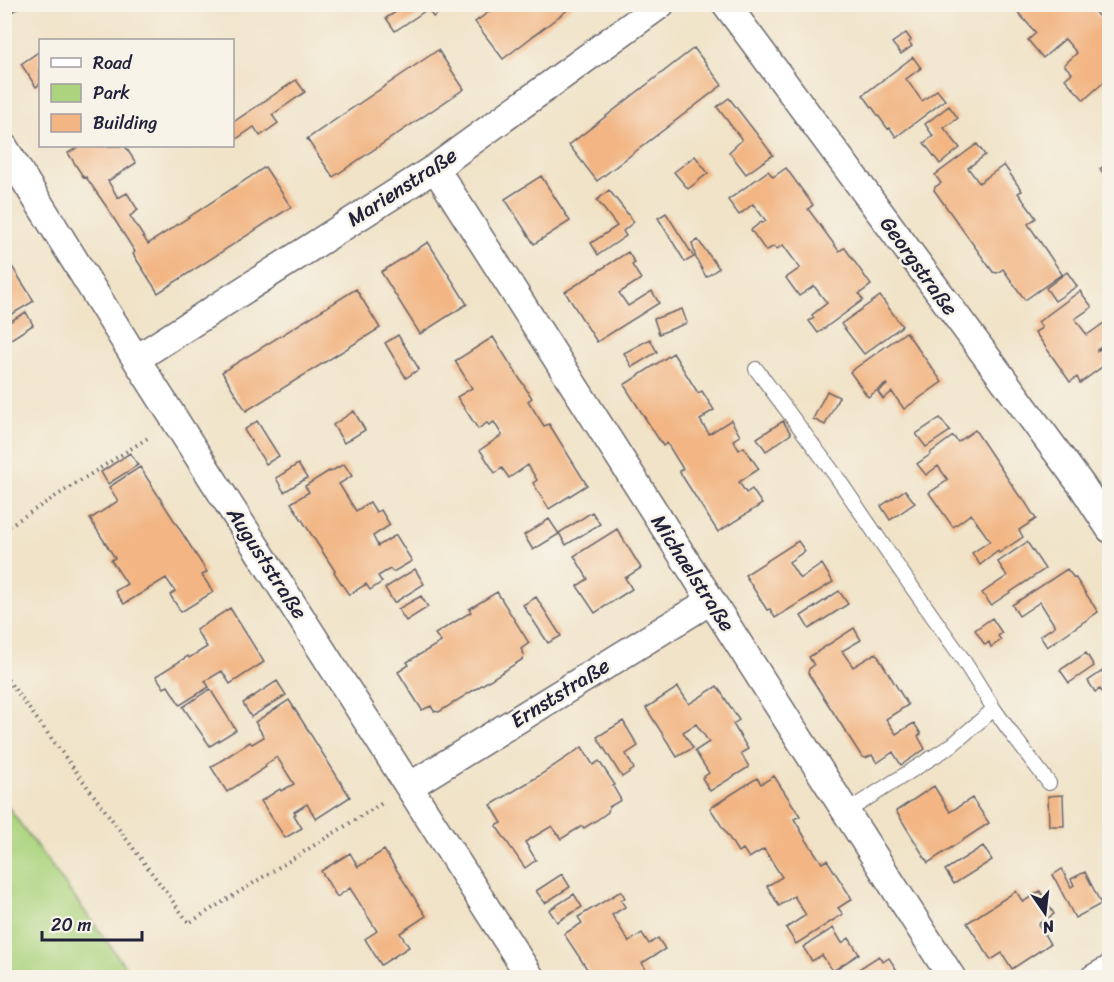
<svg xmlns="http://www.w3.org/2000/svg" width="1114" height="982" font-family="Sriracha,sans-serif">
<rect width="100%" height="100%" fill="#f7f3e8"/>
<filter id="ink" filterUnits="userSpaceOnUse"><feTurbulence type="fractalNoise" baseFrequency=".0167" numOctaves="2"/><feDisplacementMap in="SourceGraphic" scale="12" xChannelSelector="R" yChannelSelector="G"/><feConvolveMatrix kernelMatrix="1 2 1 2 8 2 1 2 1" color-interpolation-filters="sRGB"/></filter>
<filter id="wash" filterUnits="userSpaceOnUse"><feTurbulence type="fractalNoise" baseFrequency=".008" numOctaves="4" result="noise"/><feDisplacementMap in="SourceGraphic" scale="24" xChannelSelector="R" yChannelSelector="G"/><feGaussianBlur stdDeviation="1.35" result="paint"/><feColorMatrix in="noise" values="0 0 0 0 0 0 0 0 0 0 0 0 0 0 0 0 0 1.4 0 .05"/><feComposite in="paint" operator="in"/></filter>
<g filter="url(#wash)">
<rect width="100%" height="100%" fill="#f0e3c8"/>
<!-- green -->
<path fill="#acd47f" stroke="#677b5d" stroke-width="1.5" d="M5 803 133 977H5Z"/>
<g id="blocks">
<!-- building -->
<path fill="#f2b583" d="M4 4H24L4 17Z
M1020 4H1088L1106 25 1110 23V90L1104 84 1108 80 1107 79 1084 100 1065 79 1072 73 1064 65 1077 53 1065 39 1043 58 1028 40 1036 33 1015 9Z
M407 5H452L433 17 428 9 395 31 386 18Z
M499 5H574L503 59 475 22Z
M906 33 911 40 909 42 912 46 901 54 892 43Z
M694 48 722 85 597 181 569 145Z
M438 50 464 89 333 177 307 139Z
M40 51V84L36 87 21 64Z
M913 57 921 68 906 79 922 101 937 90 945 100 896 137 890 128 888 129 863 95Z
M296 80 305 92 272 115 278 123 260 136 254 127 232 142V123Z
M729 98 773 155 746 174 729 152 742 140 717 107Z
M949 106 958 118 944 128 960 148 940 164 924 143 933 136 925 124Z
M977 144 985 155 968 168 979 183 1004 165 1022 191 1018 193 1036 218 1028 224 1062 274 1025 300 1003 269 997 273 993 272 934 190 935 187 941 183 935 175Z
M80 146H125L136 163 108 181 118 198 127 193 138 210 130 216 148 244 265 167 291 207 158 293 133 254 135 252 106 206 86 177 84 178 68 153Z
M695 156 708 173 688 189 674 172Z
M1110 162V181L1100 169Z
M786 168 813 205 808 209 839 251 844 248H845L871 285 859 294 863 300 818 333 809 321 814 318 812 315 827 303 814 286 799 296 786 278 800 268 783 245 777 249 774 246 766 251 751 230 761 222 762 223 766 221 753 204 739 215 728 200 768 171 773 177Z
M541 176 570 221 534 244 505 199Z
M609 190 634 222 623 231 626 236 598 255 591 243 617 226 597 200Z
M666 213 694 257 685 262 658 218Z
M698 240 706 251 719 268 706 277 696 258 692 243Z
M428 242 467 304 420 334 381 272Z
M628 252 635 263 632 265 641 279 619 293 628 306 652 291 659 303 597 342 565 292Z
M4 254 34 301 4 319Z
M1067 272 1077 286 1055 301 1046 288Z
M356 289 380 328 246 411 222 372Z
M1080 291 1092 307 1075 319 1087 335 1104 323 1110 331V341L1097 350V351L1100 349 1102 351 1104 349 1110 356V361L1080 383 1077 377 1070 382 1035 332 1042 328 1038 322Z
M880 296 902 326 864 354 841 324Z
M682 309 687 323 659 334 654 319Z
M26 312 33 325 8 341 4 335V325Z
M906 332 942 382 904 409 892 392 883 399 878 392 887 385 886 384 868 397 850 372Z
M398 335 419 369 406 378 385 343Z
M493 337 532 398 528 401 544 426 549 424 587 485 549 509 533 483 537 480 528 465 509 478 502 468 495 473 480 450 502 435 494 422 489 425 487 423 478 429 457 397 472 388 455 361Z
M650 339 657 352 632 367 624 353Z
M673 353 698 393 702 391 714 410 704 416 705 417 700 420 709 434 731 420 740 436 733 440 739 450 744 447 759 469 739 482 746 493 752 489 762 504 718 532 679 471 683 469 667 443 663 446 624 385Z
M827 391 839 397 825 425 813 419Z
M354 411 365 430 344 443 333 425Z
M940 418 950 431 926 447 916 434Z
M257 421 279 456 266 464 244 430Z
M783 421 791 434 766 451 757 438Z
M975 430 1020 497H1022L1036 519 1019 530 1023 537 999 553 998 551 980 565 972 553 990 541 971 514 953 527 929 493 948 480 938 466 926 475 917 464 931 454 930 453 953 436 958 442Z
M130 453 138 465 108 484 101 472Z
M298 464 307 478 284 492 276 478Z
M344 464 352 476 339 484 356 511 370 502 376 512 381 510 390 525 373 536 378 546 396 535 412 561 393 572 390 569 378 576 382 582 370 590 366 584 349 595 334 572 335 571 291 503 309 492 305 486 329 471 330 472Z
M140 467 207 572 202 575 213 592 181 612 170 595 175 591 166 578 124 604 115 591 127 584 111 560 115 558 90 519 118 501 109 487Z
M905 490 915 503 890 520 881 506Z
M592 512 600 524 566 545 559 533Z
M549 519 559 534 533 550 524 535Z
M617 529 641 568 625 578 632 589 595 613 577 586 588 579 574 556Z
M798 541 805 551 789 562 800 579 822 564 833 582 775 618 770 609 767 610 745 575Z
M1027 542 1045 569 991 605 982 593 1007 576 998 562Z
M415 569 424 584 394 603 385 588Z
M1067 569 1074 578 1075 577 1098 612 1047 647 1040 636 1055 626 1040 602 1019 616 1012 605Z
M839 591 848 604 809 629 801 616Z
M497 592 529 643 521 649 524 654 523 659 439 712 434 711 431 706 422 710 398 672 409 665 407 662 441 642 435 634 471 612 469 609Z
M421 596 428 607 406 621 398 609Z
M536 597 561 636 548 643 523 605Z
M230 608 264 662 230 684 222 671 205 681 209 687 180 705 168 686 164 688 156 676 188 656 189 658 207 647 196 630Z
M992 618 1002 633 998 636 1001 640 991 647 989 642 985 645 975 630Z
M854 628 861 640 842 651 853 667 876 653 908 705 886 719 896 734 914 723 921 734 918 736 925 749 901 765 893 752 877 763 872 755 866 758 862 757 808 673 809 669 814 665 809 657Z
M1086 653 1094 666 1069 683 1060 670Z
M1110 666V703L1100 689 1095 692 1088 681Z
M277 681 286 695 251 717 243 703Z
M717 686 739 720 733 724 748 749 741 753 749 767 710 791 702 778 709 773 695 751 709 742 696 724 683 732 693 748 677 757 646 708 678 687 689 704Z
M210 689 236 730 210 746 183 707Z
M289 700 350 797 316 819 307 804 294 812 296 814 294 815 302 828 285 838 261 801 280 789 281 791 294 784 277 757 265 765 266 767 227 792 211 767 250 742 252 744 264 737 255 722Z
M623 721 638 746 626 754 634 769 622 777 597 737Z
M582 747 593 765 599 761 615 785 613 786 621 800 609 807 608 812 597 820 584 828 582 826 561 839 552 826 525 842 536 860 525 868 496 826 502 823 491 805 537 777Z
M774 776 800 816 794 819 807 841 822 863 827 860 852 899 838 908 843 914 796 944 786 928 806 915 794 896 779 906 767 886 782 877 764 849 749 858 743 849 738 852 710 808 757 778 761 784Z
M934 786 950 812 972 798 989 823 928 863 896 811Z
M1063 795 1064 826H1049L1048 796Z
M983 846 992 860 954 884 945 870Z
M384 850 426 916 400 933 409 947 381 965 365 939 377 931 350 888 337 897 321 871 350 853 358 867Z
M1062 869 1071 887 1074 885 1071 879 1085 872 1101 904 1075 918 1053 875Z
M562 874 570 887 545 903 536 891Z
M621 891 625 898 621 900 625 907 612 915 629 942 642 933 649 944 658 938 665 949 642 963 651 978H593L564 934 582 923 578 917Z
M1016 891 1023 902 1040 891 1054 914 1038 924 1050 944 1012 969 1002 953 991 960 967 923Z
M574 894 582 907 557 922 549 910Z
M833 928 842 943 849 938 859 954 833 971 822 955 812 961 803 947Z
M879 956 883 962 889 958 902 978H853L851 974Z
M461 971 465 978H451Z"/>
</g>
</g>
<g filter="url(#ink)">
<use href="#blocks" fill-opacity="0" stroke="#6a666c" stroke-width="1.5"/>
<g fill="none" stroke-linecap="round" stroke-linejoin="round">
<defs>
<path id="lane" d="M756 369 836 476 909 583 962 658 994 709 952 745 846 812
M994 709 1014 737 1049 783"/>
<path id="street" d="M726 4 1082 486 1110 529
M4 147 136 359 531 978
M435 168 952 978
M136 359 435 168 661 4
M410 786 710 601
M1094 978 1110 969"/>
</defs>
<!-- lane casing -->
<use href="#lane" stroke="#6a666c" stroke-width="16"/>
<!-- street casing -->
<use href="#street" stroke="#6a666c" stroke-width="30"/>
<!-- path -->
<path stroke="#6a666c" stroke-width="4" stroke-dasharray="1.5 4.5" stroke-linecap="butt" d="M4 529 151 436
M4 675 189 923 384 802"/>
<!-- lane -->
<use href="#lane" stroke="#fff" stroke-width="14"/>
<!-- street -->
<use href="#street" stroke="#fff" stroke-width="27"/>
</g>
</g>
<g text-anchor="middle" stroke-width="5" stroke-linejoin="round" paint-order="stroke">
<!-- street labels -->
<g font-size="21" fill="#22223b" stroke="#f7f3e8">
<text transform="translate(402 187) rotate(-33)" y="7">Marienstraße</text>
<text transform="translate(919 266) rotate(54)" y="7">Georgstraße</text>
<text transform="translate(267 563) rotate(57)" y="7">Auguststraße</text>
<text transform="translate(693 573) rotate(57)" y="7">Michaelstraße</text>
<text transform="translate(560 693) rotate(-32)" y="7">Ernststraße</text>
</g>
</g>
<!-- margin -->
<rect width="1114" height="982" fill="none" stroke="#f7f3e8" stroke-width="24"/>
<!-- legend -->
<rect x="39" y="39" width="195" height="108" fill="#f7f3e8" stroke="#a29fa3" stroke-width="1.5"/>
<rect x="51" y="58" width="30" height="9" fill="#ffffff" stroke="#a29fa3" stroke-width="1.5"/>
<text x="93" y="69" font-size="18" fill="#22223b">Road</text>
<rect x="51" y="84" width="30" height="18" fill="#acd47f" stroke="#a29fa3" stroke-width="1.5"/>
<text x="93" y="99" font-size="18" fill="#22223b">Park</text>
<rect x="51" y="114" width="30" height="18" fill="#f2b583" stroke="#a29fa3" stroke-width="1.5"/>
<text x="93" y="129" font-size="18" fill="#22223b">Building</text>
<!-- north arrow -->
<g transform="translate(1045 913) rotate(166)" stroke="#f7f3e8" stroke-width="4.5" paint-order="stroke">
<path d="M0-4.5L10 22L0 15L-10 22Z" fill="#22223b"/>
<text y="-9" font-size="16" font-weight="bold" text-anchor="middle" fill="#22223b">N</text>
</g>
<!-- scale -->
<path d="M42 931v9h100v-9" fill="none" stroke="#22223b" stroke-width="3"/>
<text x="51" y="931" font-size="18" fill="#22223b" stroke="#f7f3e8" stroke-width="4.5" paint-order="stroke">20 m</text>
</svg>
